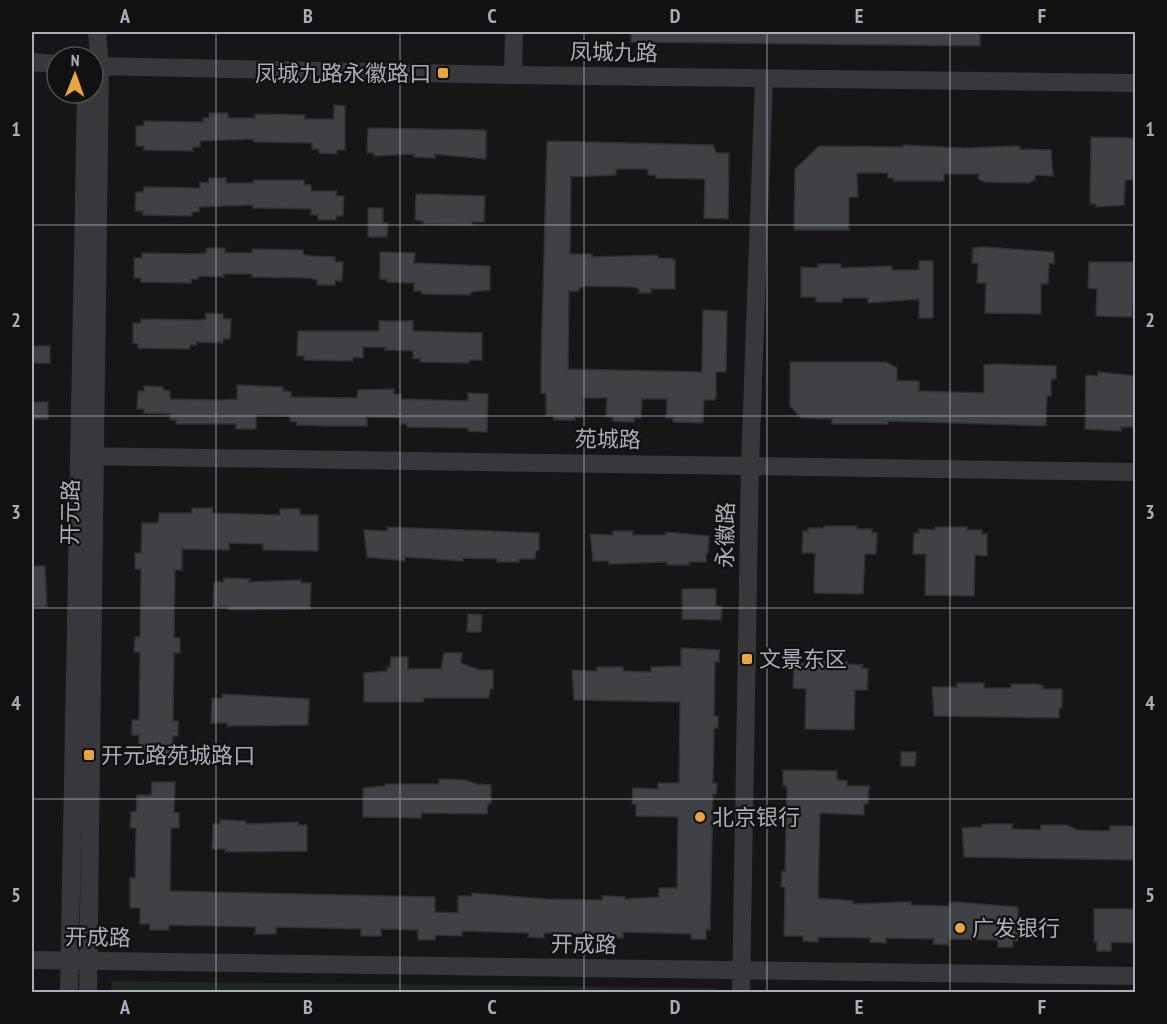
<svg xmlns="http://www.w3.org/2000/svg" width="1167" height="1024" font-family="'PT Sans Narrow','Noto Sans SC',sans-serif">
<rect width="100%" height="100%" fill="#161617"/>
<!-- green -->
<path fill="#202720" d="M111 981 717 988V992H111Z"/>
<!-- building -->
<path fill="#404144" stroke="#303033" stroke-width="1.5" d="M631 32H980V46L631 42Z
M334 105 345 106V150H337V154L319 153V149H312V143L254 142V139L200 141V147H193V151L144 150V146H136V126H144V121L203 122V118H209V113H228V118H255V114L305 115V119H334Z
M368 128 486 130V159L435 154V158L414 157V154L374 156V153H367Z
M1091 137 1136 138V180H1125L1124 205 1096 207V204H1090Z
M547 141 713 145 716 153H729L728 219 704 218 705 179 656 178V175H648V169H616V175L571 177 570 254H592V257L658 255V258L675 259V289H651V293H639V289L632 287 585 286 579 288V291H569L568 369 702 372 703 310 727 311 726 372H716V397L714 400H704L703 423 673 422V418H666L667 399H642L641 418H634V422L613 421V417H606L607 398H583V417H575V420H554V416H546V394L541 393V368Z
M903 145 964 148 1020 146V149L1051 150 1053 176 1035 175V180L1028 183 985 182 978 179 979 174H944V181H894V178H888V173H857L858 197H849V230H794L795 169 819 146 903 147Z
M209 178H226V183H253L254 180H304V185H311V191H337L336 196H344L343 216H336V220H318V215H311V209L253 208V205L199 207V212H192V216L143 215V211H135L136 192H143L144 187 200 188V182L208 183Z
M416 194 485 196 484 222H472V225L423 224V221L415 220Z
M368 208H383V223H388L387 237H368Z
M985 247 1054 252V264L1049 263V268L1048 284H1041V314L985 313 986 283H977L978 263H972L973 248Z
M207 248H225V253H252V249L303 250V254L310 256 335 257V262H343L342 281H335V285H317V280L310 278 252 277V274H224V277L198 276V279H191V283L141 282V278H134V258H142V253L199 254 206 253Z
M380 252 415 253 414 263 490 266V290L471 292 470 295 422 294V291H414V283L387 282V279H380Z
M919 261H933V318H919V299L868 303V298H842V302H816V297H801V267L818 268V264H841V268L892 266V270H919Z
M1089 262H1136L1132 317 1096 316 1097 289 1088 288Z
M206 313 223 314V319H231L230 339H223V343L197 342V345H190V349L138 348V344L133 343V323H141V319L198 320 206 319Z
M379 321H413V331L482 333V360H469V363L420 362 421 359 413 358V351L385 350 386 347H363V358L353 357V361L304 360V356H297L298 331H379Z
M32 346H50V363H32Z
M790 362H886L897 368V381H919V391L984 393V365L992 364 1056 366V379H1051V396H1047L1046 426 888 421V424H832V419L801 418 790 406Z
M1098 372 1136 376V427H1121V431L1085 429 1086 375 1098 376Z
M237 385 283 387V391L291 392V397L357 398 358 390 394 389V394H401V399L468 401V393L488 394 487 432 468 431V428L407 427V424H400L401 418 367 417V426H328L297 425V422L290 421V416L256 415V429H236V424H176V420H170V414L144 413V409H137L138 391H144V386L163 387V390L170 391V399L221 400 237 399Z
M32 402H48V419H32Z
M192 508H213L212 513 280 515V509H300V515H318V551L263 550V544L229 543V550L182 549V570H175L174 638H180V653H174L173 721H178V736H173L172 754 138 753 139 735H132V720H139L140 652H134L135 637H140L141 569H135V553H141L142 523H158L159 513H192Z
M824 526H857V529H872V533H877L876 554H865L863 594 814 593 815 553H802L803 531 808 532V528H824Z
M387 527 539 533V550H536L535 559H519V562H497V559L463 558V561L405 557V561L367 557 364 530 387 531Z
M935 527H967V530H982V534H987V556L975 555 974 596 925 595 926 554H913L914 533H919V529L935 530Z
M613 531H633V535H666V532L709 536 708 553H706V562H689V565H667V562L609 564V561H593L590 534 613 535Z
M32 566H45L47 607H32Z
M224 578 250 579 249 582 301 580V583H311L310 609 229 610V607H213L214 582H224Z
M682 589H716V606H722L721 620 682 619Z
M468 614 482 615 481 632H467Z
M681 648 719 650V662H715L714 716H718V728H714L713 783H717L716 794H713L710 930 706 929V939H691V934L623 932V938H607V934L544 933V938L528 937 529 933 462 931V936L435 935V940H418V930L381 929V936H361V929L276 927V934H255L256 927 169 925V930H150V924H140V908H130V878H135L136 828H130L131 812H136L137 795H151L152 782H175L174 812 179 813V828H171L170 891 435 897V912L458 913V896H472V893L546 899 602 900V896H605L625 897V899L659 897V888H677L678 817 636 816V804H632L633 788 658 789V783H679L680 702 574 700 572 670 597 671V667H623V671L651 672V667L681 666Z
M444 653H462L461 663 479 670H493V689H490L489 698H424L423 702H364V673L387 671V667H390L391 657H408V669H441Z
M815 661 847 662V664L863 665 862 668 868 669 867 690H855L854 730 805 729 806 689 793 688 794 668H799V663L815 664Z
M957 683H984V688H1011V684H1037L1043 686V689H1062V708H1059V718L934 716 932 687H957Z
M222 694 309 699 308 725 227 726V723H211L212 698H222Z
M901 752H916L915 766H901Z
M783 770 837 771V780L847 781V786H869L868 804H864V815L820 813 818 898 853 901V904L905 902H911V905L949 906V903L955 902 1018 907V941H1013V947H998V940L949 939V945L933 944 934 939 886 938V943L870 942 871 938 818 937V942L803 941V936H784L785 887H781L782 871H785L787 786H783Z
M439 779 465 780 477 784 491 785V804H488L487 814 422 813 421 818 363 817V788L385 786V784H439Z
M220 820 246 821V824L298 822V825H307V851L225 852 226 849H212L213 824H220Z
M988 824H1013L1012 829 1041 830V825H1067L1077 830 1103 831 1110 830V826H1136V860L964 857 962 828 982 827V825Z
M1094 909H1136V943L1111 942V951H1097V942H1094Z"/>
<g fill="none" stroke-linecap="round" stroke-linejoin="round">
<!-- tertiary -->
<path stroke="#37383c" stroke-width="18" d="M32 62 57 64
M93 66 513 75 1136 83
M513 75 514 32
M81 456 1136 472
M32 960 1136 976
M69 992 86 93
M88 992 100 66 97 32
M741 992 750 465 764 78"/>
</g>
<!-- grid -->
<path fill="none" stroke="#a8adb7" stroke-width="1.5" stroke-opacity="0.55" d="M216 32V992M400 32V992M584 32V992M767 32V992M950 32V992M32 225H1136M32 416H1136M32 608H1136M32 799H1136"/>
<!-- markers -->
<g fill="#eda738" stroke="#111112" stroke-width="2">
<rect x="437" y="67" width="12" height="12" rx="3"/>
<rect x="741" y="653" width="12" height="12" rx="3"/>
<rect x="83" y="749" width="12" height="12" rx="3"/>
<circle cx="700" cy="817" r="6"/>
<circle cx="960" cy="928" r="6"/>
</g>
<g text-anchor="middle" stroke-width="4.5" stroke-linejoin="round" paint-order="stroke">
<!-- street labels -->
<g font-size="22" fill="#a8adb7" stroke="#111112">
<text transform="translate(614 52) rotate(1)" y="8">凤城九路</text>
<text transform="translate(608 439) rotate(1)" y="8">苑城路</text>
<text transform="translate(70 512) rotate(-89)" y="8">开元路</text>
<text transform="translate(725 535) rotate(-89)" y="8">永徽路</text>
<text transform="translate(98 937) rotate(1)" y="8">开成路</text>
<text transform="translate(584 944) rotate(1)" y="8">开成路</text>
</g>
<!-- poi labels -->
<g font-size="22" fill="#a8adb7" stroke="#111112" text-anchor="start">
<text x="431" y="81" text-anchor="end">凤城九路永徽路口</text>
<text x="759" y="667">文景东区</text>
<text x="101" y="763">开元路苑城路口</text>
<text x="712" y="825">北京银行</text>
<text x="972" y="936">广发银行</text>
</g>
</g>
<!-- border -->
<rect width="1167" height="1024" fill="none" stroke="#111112" stroke-width="66"/>
<!-- north arrow -->
<g transform="translate(75 75) rotate(1)"><circle r="28" fill="#111112" stroke="#4d4f54" stroke-width="1.5"/>
<path d="M0-4.5L10 22L0 15L-10 22Z" fill="#eda738"/>
<text y="-9" font-size="16" font-weight="bold" text-anchor="middle" fill="#a8adb7">N</text>
</g>
<rect x="33" y="33" width="1101" height="958" fill="none" stroke="#a8adb7" stroke-width="2"/>
<g font-size="20" text-anchor="middle" font-weight="bold" fill="#a8adb7">
<text x="125" y="23">A</text>
<text x="308" y="23">B</text>
<text x="492" y="23">C</text>
<text x="675" y="23">D</text>
<text x="859" y="23">E</text>
<text x="1042" y="23">F</text>
<text x="16" y="136">1</text>
<text x="1150" y="136">1</text>
<text x="16" y="327">2</text>
<text x="1150" y="327">2</text>
<text x="16" y="519">3</text>
<text x="1150" y="519">3</text>
<text x="16" y="710">4</text>
<text x="1150" y="710">4</text>
<text x="16" y="902">5</text>
<text x="1150" y="902">5</text>
<text x="125" y="1014">A</text>
<text x="308" y="1014">B</text>
<text x="492" y="1014">C</text>
<text x="675" y="1014">D</text>
<text x="859" y="1014">E</text>
<text x="1042" y="1014">F</text>
</g>
</svg>
